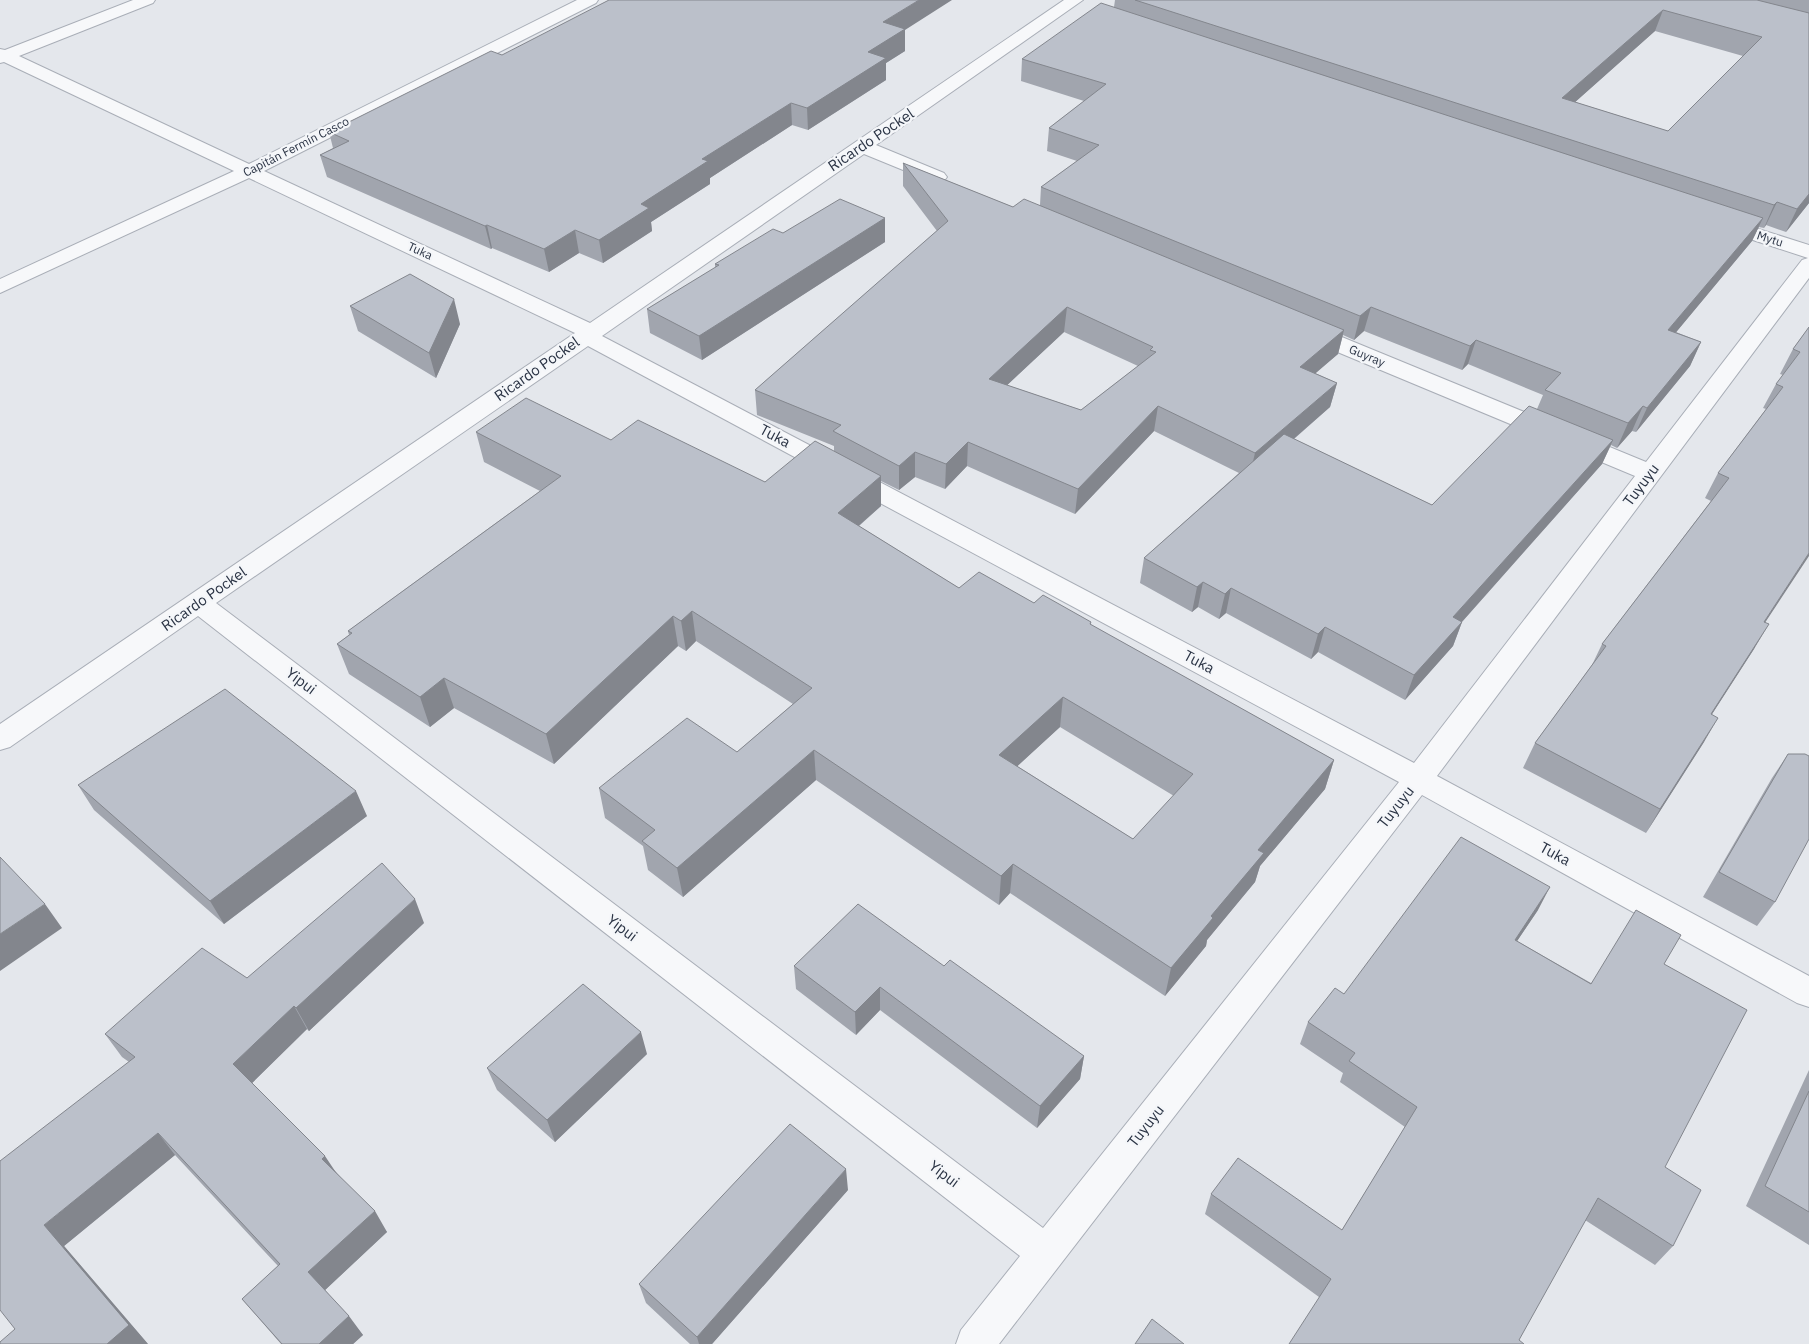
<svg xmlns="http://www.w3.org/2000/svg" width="1809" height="1344" font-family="'IBM Plex Sans',sans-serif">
<rect width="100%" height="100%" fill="#e4e7ec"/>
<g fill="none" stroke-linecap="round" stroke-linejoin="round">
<defs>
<path id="street" d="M133 0H155L153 3 19 56 249 164 577 0H598L596 3 264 171 590 323 1064 0H1083L876 145 944 173 947 177 944 181 937 183 930 181 864 154 602 336 1414 763 1635 476 1299 336 1296 331 1299 326 1307 324 1315 326 1646 462 1802 260 1808 258 1713 227 1710 223 1713 219 1720 217 1727 219 1809 245V278L1437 776 1809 976V1007L1797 1003 1422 795 999 1344H956L961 1330 1020 1256 198 616 10 747 0 750V724L575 333 249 178 0 293V279L234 171 4 62 0 63V49L5 50ZM588 346 1399 782 1043 1228 216 603Z"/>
</defs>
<!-- street casing -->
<use href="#street" stroke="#a9aeb7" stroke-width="2"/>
<!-- street -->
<use href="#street" fill="#f7f8fa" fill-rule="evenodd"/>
</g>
<!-- wall -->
<path fill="#a1a5ae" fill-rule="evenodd" d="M1115 0H1809V203L1786 232 1766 225 1764 228 1759 227 1752 241 1676 332 1701 342 1690 366 1636 432 1632 431 1617 448 1611 445 1602 464 1462 622 1453 646 1405 700 1318 652 1311 659 1226 613 1219 619 1198 607 1192 612 1140 583 1144 558 1239 473 1154 431 1075 514 967 466 945 489 915 477 899 490 881 481V506L859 526 959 588 1034 603 1091 622V625L1334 760 1325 789 1260 866 1255 882 1207 940 1206 946 1165 996 1010 893 999 905 816 780 683 897 648 870 643 846 605 818 599 788 737 752 793 704 696 641 686 651 678 646 554 764 454 708 430 727 349 674 337 644 349 635 348 631 540 491 484 462 476 432 611 440 765 482 834 451V446L757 415 755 390 937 231 903 186V163L1013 207 1040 205 1041 187 1077 161 1047 151 1049 128 1084 101 1021 81 1022 59 1114 7ZM1655 31 1743 56 1668 131 1575 102ZM1364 331 1462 370 1468 364 1543 395 1537 409 1432 505 1294 439 1330 407 1337 383 1315 373 1338 354 1343 335 1354 340ZM1064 332 1138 366 1081 410 1007 385ZM1060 727 1174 796 1133 839 1017 766Z
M905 30V51L886 63V80L808 130 792 125 710 178V184L651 222 652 231 603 263 579 253 549 272 492 248 491 249 327 177 320 155 333 148 329 132 502 55Z
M885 218V242L702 360 650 333 647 309 715 268V264L783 233Z
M350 306 460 324 436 378 358 331Z
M1809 327 1765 622 1754 649 1712 714 1704 742 1646 833 1523 768 1535 743 1592 665 1602 644 1711 501 1705 498 1718 473 1766 409 1763 408 1776 384 1783 375 1780 374 1793 349Z
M1788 754 1775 902 1757 926 1703 897 1772 778Z
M78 785 367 816 224 924 94 810Z
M1538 910 1517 941 1591 983 1664 964 1665 1167 1673 1246 1655 1265 1585 1220 1319 1297 1205 1214 1211 1194 1342 1230 1405 1127 1340 1082 1343 1073 1300 1044 1308 1022 1344 994Z
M424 923 309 1031 307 1029 252 1083 336 1172 387 1232 325 1290 363 1335 353 1344H281L242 1299 278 1266 175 1155 64 1246 148 1344 15 1329 129 1062 122 1057 105 1034 247 978Z
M794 966H944L1084 1056 1080 1079 1037 1128 880 1010 856 1035 796 989Z
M647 1054 555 1142 497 1090 487 1068Z
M1809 1070V1245L1746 1206Z
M848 1190 712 1344H690L646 1303 639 1284Z"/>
<!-- shaded-wall -->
<path fill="#83868d" d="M919 0H952L905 30V51L886 63V80L808 130 807 108 868 52 883 22Z
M1663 10 1655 31 1555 120 1562 98Z
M791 103 792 125 710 178V184L651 222 652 231 603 263 599 240 641 204 702 159Z
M1809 194V203L1786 232 1797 209Z
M1777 202 1766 225 1764 228 1774 205Z
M885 218V242L702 360 699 336Z
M1763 218 1752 241 1658 354 1668 330Z
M487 225 492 248 491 249 485 226Z
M575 230 579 253 549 272 544 249Z
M454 299 460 324 436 378 429 353Z
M1067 307 1064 332 988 403 989 379Z
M1371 307 1364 331 1354 340 1360 316Z
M1344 330 1338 354 1295 391 1300 367Z
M1476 340 1468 364 1462 370 1470 346Z
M1701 342 1690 366 1636 432 1647 408Z
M1337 383 1330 407 1249 478 1255 453Z
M1158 406 1154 431 1075 514 1078 489Z
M1643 406 1632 431 1617 448 1628 423Z
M1613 440 1602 464 1444 642 1453 617Z
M968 442 967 466 945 489 946 464Z
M915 452V477L899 490V466Z
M881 476V506L839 543 838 513Z
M1809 553V556L1749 647 1764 622Z
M1203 582 1198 607 1192 612 1197 587Z
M1231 588 1226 613 1219 619 1225 594Z
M692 611 696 641 686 651 681 621Z
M673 616 678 646 554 764 546 734Z
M1462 622 1453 646 1405 700 1414 675Z
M1769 624 1754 649 1696 739 1711 714Z
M1325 627 1318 652 1311 659 1318 634Z
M444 678 454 708 430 727 420 697Z
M1063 697 1060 727 997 785 999 755Z
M1718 718 1704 742 1646 833 1660 809Z
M814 750 816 780 683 897 677 868Z
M1334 760 1325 789 1260 866 1255 882 1207 940 1206 946 1165 996 1171 968 1211 916 1258 850Z
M356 791 367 816 224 924 210 901Z
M1013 864 1010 893 999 905 1001 876Z
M1550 887 1538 910 1503 962 1515 940Z
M415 899 424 923 309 1031 296 1008Z
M45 904 62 928 0 971V934Z
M880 987V1010L856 1035 855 1012Z
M294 1006 307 1029 248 1087 233 1064Z
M641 1032 647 1054 555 1142 547 1120Z
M1084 1056 1080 1079 1037 1128 1040 1106Z
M158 1133 175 1155 64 1246 148 1344H107L44 1225Z
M325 1156 339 1177 322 1159Z
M846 1169 848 1190 712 1344H699L697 1337Z
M375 1211 387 1232 323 1292 308 1272Z
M349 1316 363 1335 353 1344H319Z"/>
<!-- building -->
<path fill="#bbc0ca" stroke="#83868d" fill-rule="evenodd" d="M609 0H919L883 22 905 29 868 52 886 58 807 108 791 103 702 159 708 161 641 204 649 208 599 240 575 230 544 249 487 225 485 226 320 155 349 141 329 132 491 51 502 55Z
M1135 0H1757L1809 13V194L1797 209 1777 202 1774 205ZM1663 10 1762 37 1668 131 1562 98Z
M1101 3 1763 218 1668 330 1701 342 1647 408 1643 406 1628 423 1545 390 1561 373 1476 340 1470 346 1371 307 1360 316 1041 187 1099 145 1049 128 1106 84 1022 59Z
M903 163 1013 207 1024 199 1344 330 1300 367 1337 383 1255 453 1158 406 1078 489 968 442 946 464 915 452 899 466 833 431 841 425 755 390 948 221ZM1067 307 1153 347 1150 350 1156 352 1081 410 989 379Z
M840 199 885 218 699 336 647 309 719 265 715 264 773 229 783 233Z
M410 274 454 299 429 353 350 306Z
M1809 327V553L1764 622 1769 624 1711 714 1718 718 1660 809 1535 743 1606 646 1602 644 1729 478 1718 473 1783 387 1776 384 1800 352 1793 349Z
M526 398 611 440 638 420 765 482 815 441 881 476 838 513 959 588 979 572 1034 603 1043 595 1091 622 1090 624 1334 760 1258 850 1264 853 1211 916 1213 918 1171 968 1013 864 1001 876 814 750 677 868 642 841 655 830 599 788 687 718 737 752 812 688 692 611 681 621 673 616 546 734 444 678 420 697 337 644 352 633 348 631 561 476 476 432ZM1063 697 1193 774 1133 839 999 755Z
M1529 406 1613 440 1453 617 1462 622 1414 675 1325 627 1318 634 1231 588 1225 594 1203 582 1197 587 1144 558 1284 434 1432 505Z
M225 689 356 791 210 901 78 785Z
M1788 754H1805L1809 756V839L1775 902 1719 872Z
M1461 837 1550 887 1515 940 1591 984 1636 910 1681 935 1664 964 1747 1010 1665 1167 1701 1190 1673 1246 1598 1198 1519 1340 1524 1344H1289L1331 1279 1211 1194 1238 1158 1342 1230 1417 1107 1349 1061 1355 1053 1308 1022 1335 988 1344 994Z
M0 857 45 904 0 934Z
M382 863 415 899 296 1008 294 1006 233 1064 325 1156 322 1159 375 1211 308 1272 349 1316 319 1344H282L242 1299 280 1264 158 1133 44 1225 129 1325 107 1344H0V1342L15 1329 0 1310V1161L135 1057 105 1034 202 948 247 978Z
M858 904 944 966 950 960 1084 1056 1040 1106 880 987 855 1012 794 966Z
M583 984 641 1032 547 1120 487 1068Z
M1809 1091V1212L1765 1186Z
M790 1124 846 1169 697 1337 639 1284Z
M1152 1319 1184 1344H1135Z"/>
<g text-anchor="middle" stroke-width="4.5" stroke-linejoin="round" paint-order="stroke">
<!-- far-street labels -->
<g font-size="12" fill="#2b3445" stroke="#f4f6f9">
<text transform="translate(296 147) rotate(-27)" y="4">Capitán Fermín Casco</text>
<text transform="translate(1770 239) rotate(18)" y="4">Mytu</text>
<text transform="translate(420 251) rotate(25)" y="4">Tuka</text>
<text transform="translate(1367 356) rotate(23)" y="4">Guyray</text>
</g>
<!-- street labels -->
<g font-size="15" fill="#2b3445" stroke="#f4f6f9">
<text transform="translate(871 140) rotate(-34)" y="5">Ricardo Pockel</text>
<text transform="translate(537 369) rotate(-35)" y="5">Ricardo Pockel</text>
<text transform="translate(775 436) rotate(28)" y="5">Tuka</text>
<text transform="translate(1641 485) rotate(-53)" y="5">Tuyuyu</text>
<text transform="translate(204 599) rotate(-35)" y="5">Ricardo Pockel</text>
<text transform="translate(1199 662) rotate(28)" y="5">Tuka</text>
<text transform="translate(301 681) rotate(37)" y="5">Yipui</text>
<text transform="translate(1396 807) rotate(-52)" y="5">Tuyuyu</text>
<text transform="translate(1555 854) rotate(29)" y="5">Tuka</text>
<text transform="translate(622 928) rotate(37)" y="5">Yipui</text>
<text transform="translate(1146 1126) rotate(-52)" y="5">Tuyuyu</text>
<text transform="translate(944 1174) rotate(37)" y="5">Yipui</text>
</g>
</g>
</svg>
